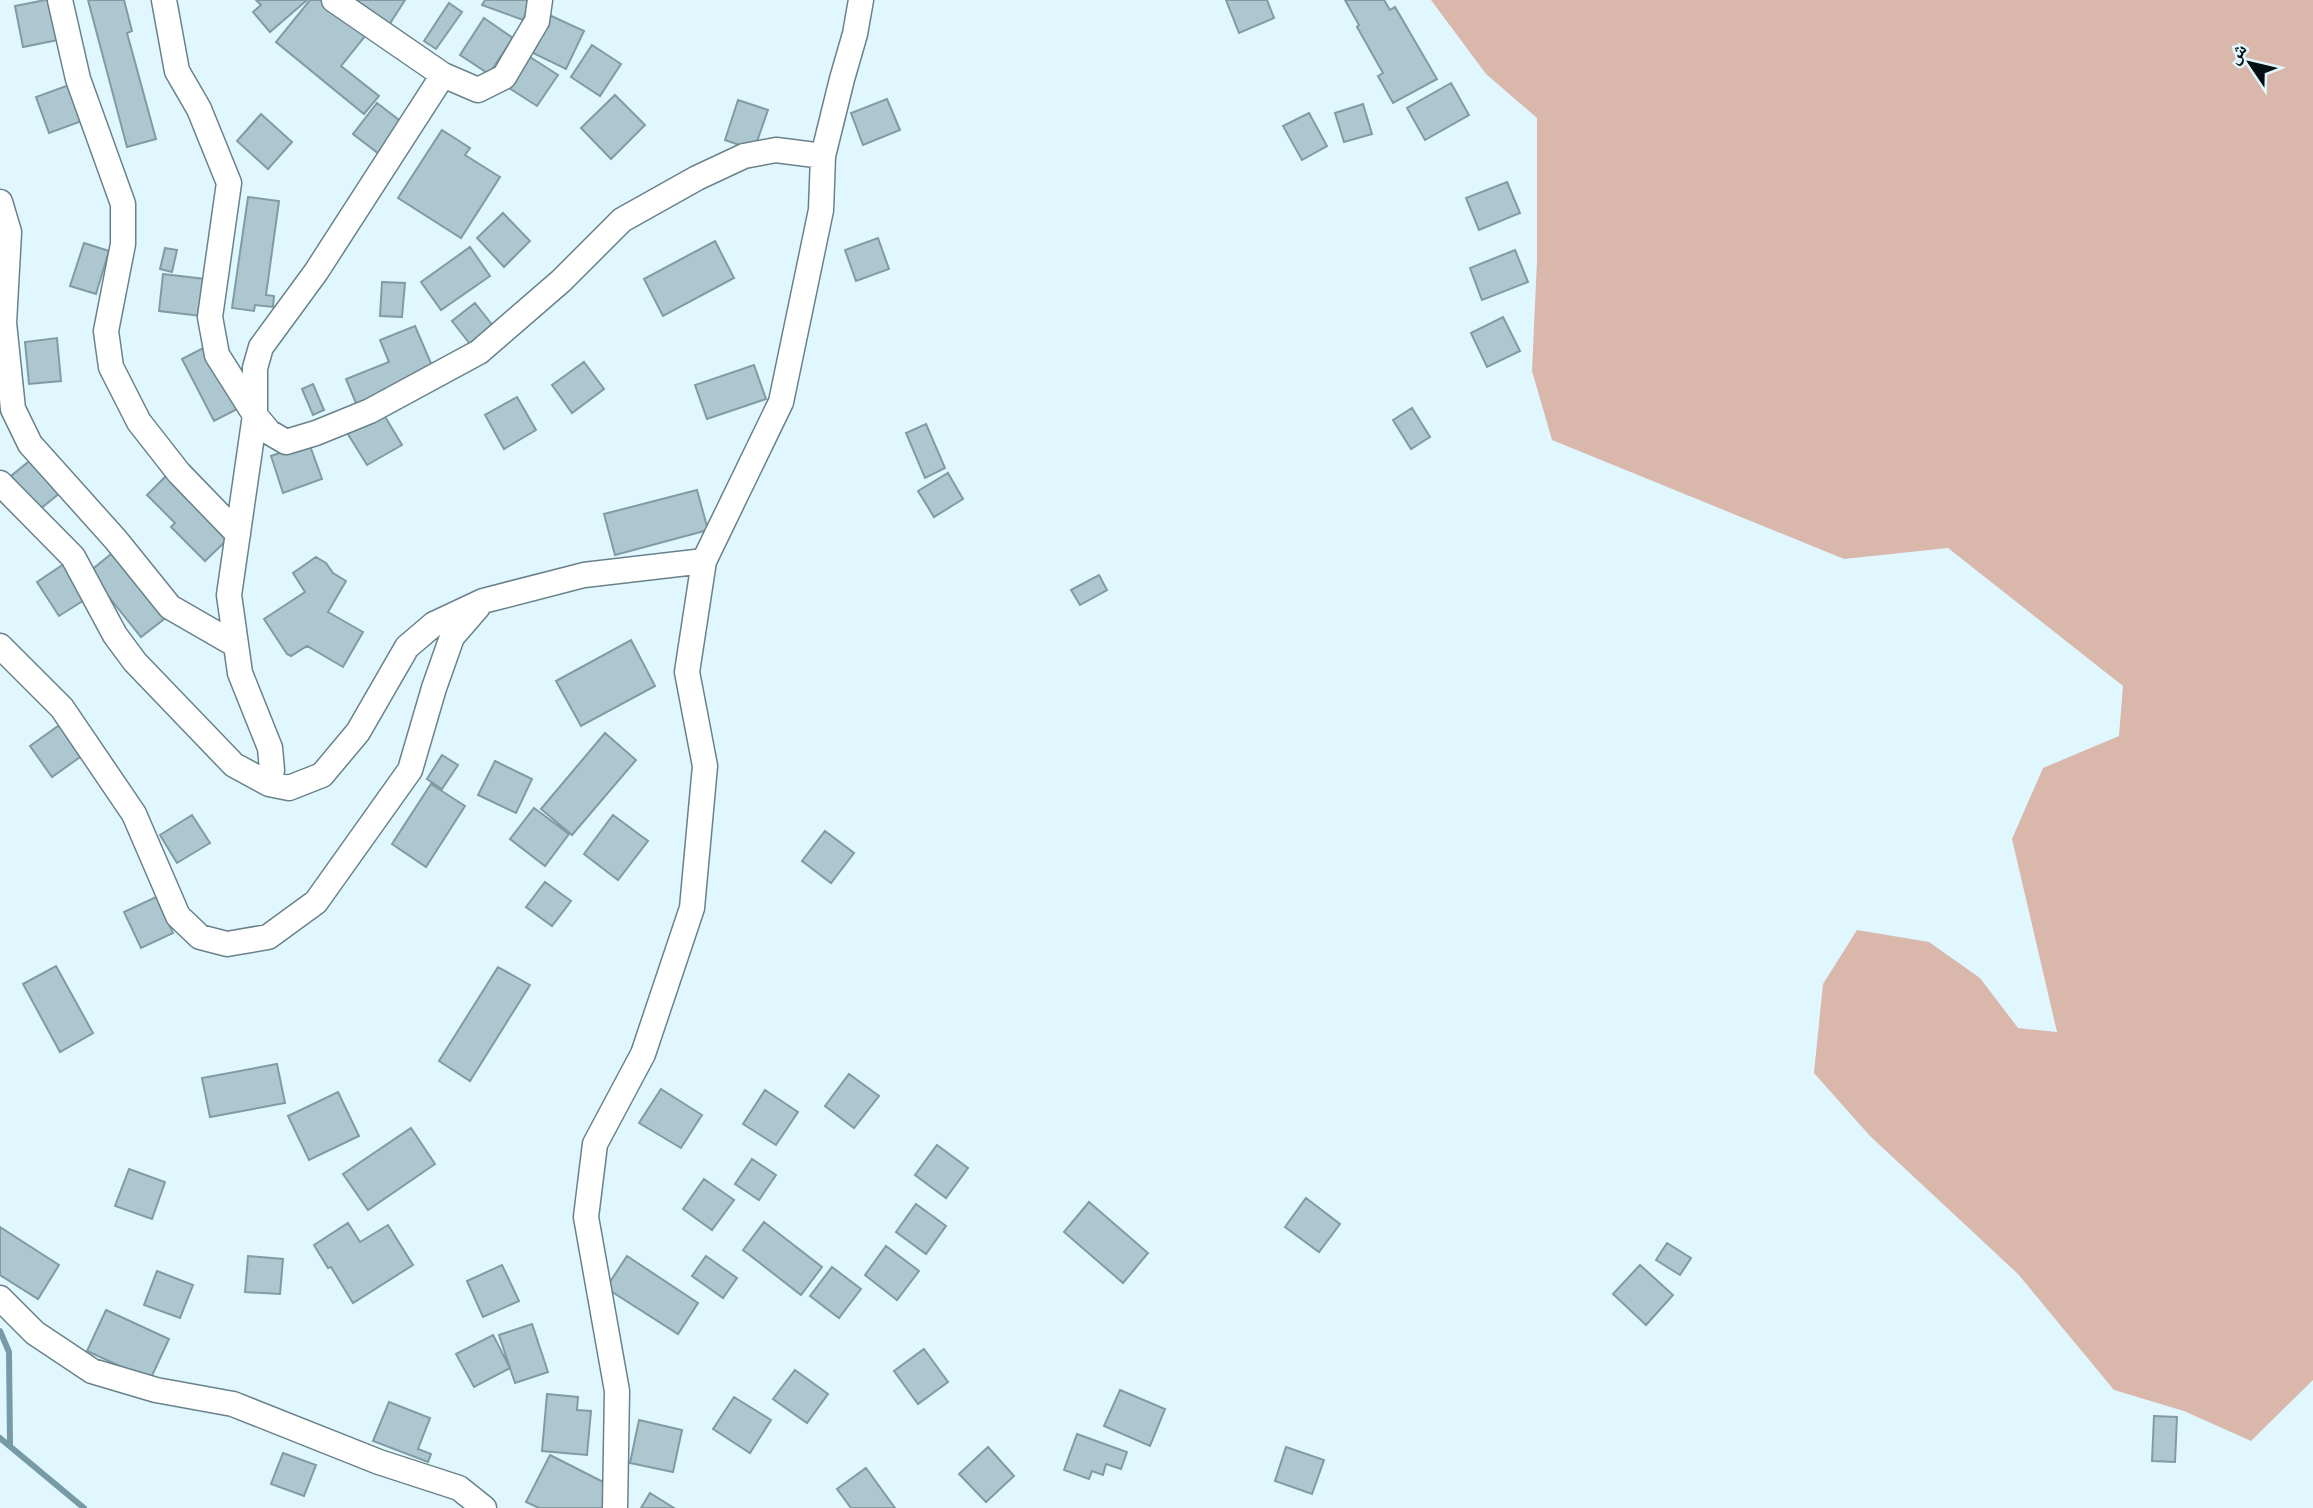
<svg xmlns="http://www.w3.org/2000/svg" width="2313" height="1508" font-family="Merriweather,'Noto Naskh Arabic',serif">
<rect width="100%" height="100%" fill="#e1f7ff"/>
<!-- green -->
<path fill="#d9b8ab" d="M1431 0H2313V1380L2251 1441 2184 1411 2114 1390 2018 1274 1870 1136 1814 1073 1823 984 1857 930 1929 942 1980 978 2018 1028 2057 1032 2012 839 2043 768 2119 736 2123 686 1948 548 1844 559 1552 440 1532 371 1537 260V118L1486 74Z"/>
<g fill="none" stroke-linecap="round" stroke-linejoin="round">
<!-- stream -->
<path stroke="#769ba7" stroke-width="6" d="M0 1331 9 1352 10 1445
M0 1438 84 1508"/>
</g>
<!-- building -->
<path fill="#acc7d0" stroke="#819ba3" stroke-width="2" d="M45 0H50L58 40 23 47 15 6Z
M88 0H124L132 31 127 33 156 139 127 147Z
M256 0H307L270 32 253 12 261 5Z
M310 0H322L366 35 341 66 379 96 364 114 276 42Z
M352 0H405L389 25Z
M485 0H531L523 20 482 5Z
M1226 0H1267L1274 18 1239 33Z
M1345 0H1384L1390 10 1395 7 1437 79 1393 103 1378 76 1383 73 1357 27 1359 25Z
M449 3 462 12 436 49 424 41Z
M547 14 584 31 566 69 529 51Z
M484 18 513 38 489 74 460 55Z
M592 45 621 64 600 96 571 77Z
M530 57 558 75 537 106 509 88Z
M1451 83 1469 115 1425 140 1407 108Z
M69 85 82 121 49 133 36 97Z
M615 95 645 125 611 159 581 128Z
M887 99 900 130 863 145 851 113Z
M738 100 768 110 754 150 725 140Z
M377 103 403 123 379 154 353 134Z
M1363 104 1372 134 1344 142 1335 113Z
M1309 113 1327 146 1302 160 1283 126Z
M261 114 292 142 268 169 237 141Z
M442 130 470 148 465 155 500 177 461 238 398 198Z
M1507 182 1520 213 1479 230 1466 198Z
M248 197 279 201 266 295 274 296 273 307 255 305 254 311 232 308Z
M503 213 530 241 504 267 477 238Z
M878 238 889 269 856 281 845 250Z
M715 241 734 278 663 316 644 279Z
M84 243 109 251 96 294 70 286Z
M470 247 490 276 441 310 421 282Z
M165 248 177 250 172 272 160 269Z
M1515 250 1528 282 1482 300 1470 268Z
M163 274 205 279 201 316 159 311Z
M382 282 405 283 402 317 380 316Z
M475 303 497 331 474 349 452 321Z
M1503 317 1520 351 1487 367 1471 333Z
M415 326 433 368 358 408 346 379 389 362 380 340Z
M57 338 61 381 29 384 25 342Z
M211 344 243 406 214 421 182 359Z
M584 362 604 389 572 413 552 385Z
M754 365 766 399 707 419 695 385Z
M313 384 324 410 313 415 302 389Z
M517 397 536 430 504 449 485 415Z
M1412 408 1430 437 1411 449 1393 420Z
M381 410 402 445 367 465 346 431Z
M926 424 945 468 925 478 906 433Z
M309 443 322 479 283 493 271 456Z
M38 454 66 488 39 510 11 476Z
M169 473 231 536 205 561 171 527 175 523 147 495Z
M948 473 963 499 934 517 918 491Z
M697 490 708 530 615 555 604 514Z
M116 550 168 616 141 637 89 572Z
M316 557 326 563 333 573 346 581 328 612 363 632 343 667 307 646 291 656 287 654 264 619 305 592 293 573Z
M67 562 89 597 59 616 37 582Z
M1099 575 1107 590 1080 605 1071 590Z
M631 640 655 686 581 726 556 681Z
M61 724 83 755 52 777 30 746Z
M605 733 636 760 572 835 541 809Z
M442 755 458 765 442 789 427 779Z
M495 761 532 779 516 813 478 795Z
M431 784 465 806 426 867 392 844Z
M534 808 569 834 545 866 510 839Z
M192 815 210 843 177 863 160 835Z
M613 815 648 841 618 880 584 854Z
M825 831 854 853 831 883 802 861Z
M545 882 571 901 552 926 526 907Z
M156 897 173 933 141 948 124 912Z
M56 966 93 1033 60 1052 23 984Z
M498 967 530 985 470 1081 439 1061Z
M277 1064 285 1103 210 1117 202 1078Z
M849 1074 879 1096 854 1128 825 1106Z
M661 1089 702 1115 681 1148 639 1123Z
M765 1090 798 1112 776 1145 743 1124Z
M338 1092 359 1136 309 1160 288 1116Z
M411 1128 435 1164 368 1210 343 1174Z
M937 1145 968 1168 946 1198 915 1175Z
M752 1159 776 1175 759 1200 735 1184Z
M129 1169 165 1182 152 1219 115 1206Z
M704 1179 734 1200 712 1230 683 1209Z
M1306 1198 1340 1224 1319 1252 1285 1227Z
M1089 1202 1148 1253 1123 1283 1064 1232Z
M916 1204 946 1226 926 1254 896 1232Z
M764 1222 822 1267 801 1295 743 1250Z
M348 1223 360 1242 388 1225 413 1265 353 1303 331 1267 328 1268 314 1245Z
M0 1227 59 1265 38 1299 0 1275Z
M1667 1243 1691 1258 1680 1275 1656 1260Z
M886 1246 919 1271 897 1300 865 1275Z
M248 1256 283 1259 280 1294 245 1292Z
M627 1256 698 1303 678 1334 606 1288Z
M706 1256 737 1278 723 1298 692 1276Z
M502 1265 519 1301 483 1317 467 1281Z
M1640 1265 1673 1295 1646 1325 1613 1294Z
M832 1267 861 1289 839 1318 810 1296Z
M157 1271 193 1285 180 1318 144 1305Z
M106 1310 169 1339 150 1380 87 1351Z
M532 1324 548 1372 515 1383 499 1335Z
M493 1335 510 1368 474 1387 456 1354Z
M924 1349 948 1382 918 1404 894 1371Z
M795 1370 828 1394 807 1423 773 1399Z
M1120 1390 1165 1409 1150 1446 1104 1426Z
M547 1394 578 1397 577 1410 591 1411 587 1455 542 1451Z
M734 1397 771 1420 750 1453 713 1429Z
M389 1402 430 1418 418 1449 431 1454 428 1462 373 1441Z
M2154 1416 2177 1417 2175 1462 2152 1461Z
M639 1420 682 1430 673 1472 630 1463Z
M1077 1434 1127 1452 1121 1469 1106 1464 1103 1475 1092 1471 1089 1479 1064 1470Z
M988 1447 1014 1476 986 1502 959 1474Z
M1286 1447 1324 1460 1312 1494 1275 1481Z
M283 1453 316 1465 304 1496 271 1484Z
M550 1455 613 1487 602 1508H539L526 1502Z
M866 1468 895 1508H851L837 1489Z
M650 1493 674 1508H641Z"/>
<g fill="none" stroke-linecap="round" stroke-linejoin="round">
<defs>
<path id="street" d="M60 0 78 79 123 204V244L106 331 111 367 139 422 179 473 238 534
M164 0 177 71 199 109 229 183 210 317 217 355 255 415 269 432 286 442 316 433 370 411 479 352 561 281 622 220 697 178 744 156 776 150 823 156
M334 0 443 75 478 90 504 77 537 21 540 0
M0 202 9 232 4 323 13 409 30 444 116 540 170 607 236 645
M0 483 73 557 115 635 135 662 234 765 269 784 289 788 322 775 358 732 407 647 434 624 483 601 584 575 704 561
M0 646 62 708 134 814 178 916 200 937 227 944 268 937 316 902 410 770 434 688 452 637 478 607
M269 784 272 770 270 748 240 673 229 595 255 415V368L261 347 316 272 443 75
M0 1298 35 1333 92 1371 156 1390 233 1404 379 1462 459 1488 484 1508
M615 1508 617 1391 586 1217 595 1144 643 1054 692 908 705 766 687 672 704 561 781 402 821 210 823 156 842 79 855 34 861 0"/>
</defs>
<!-- street casing -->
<use href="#street" stroke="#69828a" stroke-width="27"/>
<!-- street -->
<use href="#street" stroke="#fff" stroke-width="24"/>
</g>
<!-- north arrow -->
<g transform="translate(2250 63) rotate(305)" stroke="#e1f7ff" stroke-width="5" paint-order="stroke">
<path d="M0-5L12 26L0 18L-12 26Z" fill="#050e11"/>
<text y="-10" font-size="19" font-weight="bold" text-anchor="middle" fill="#050e11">ش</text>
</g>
</svg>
